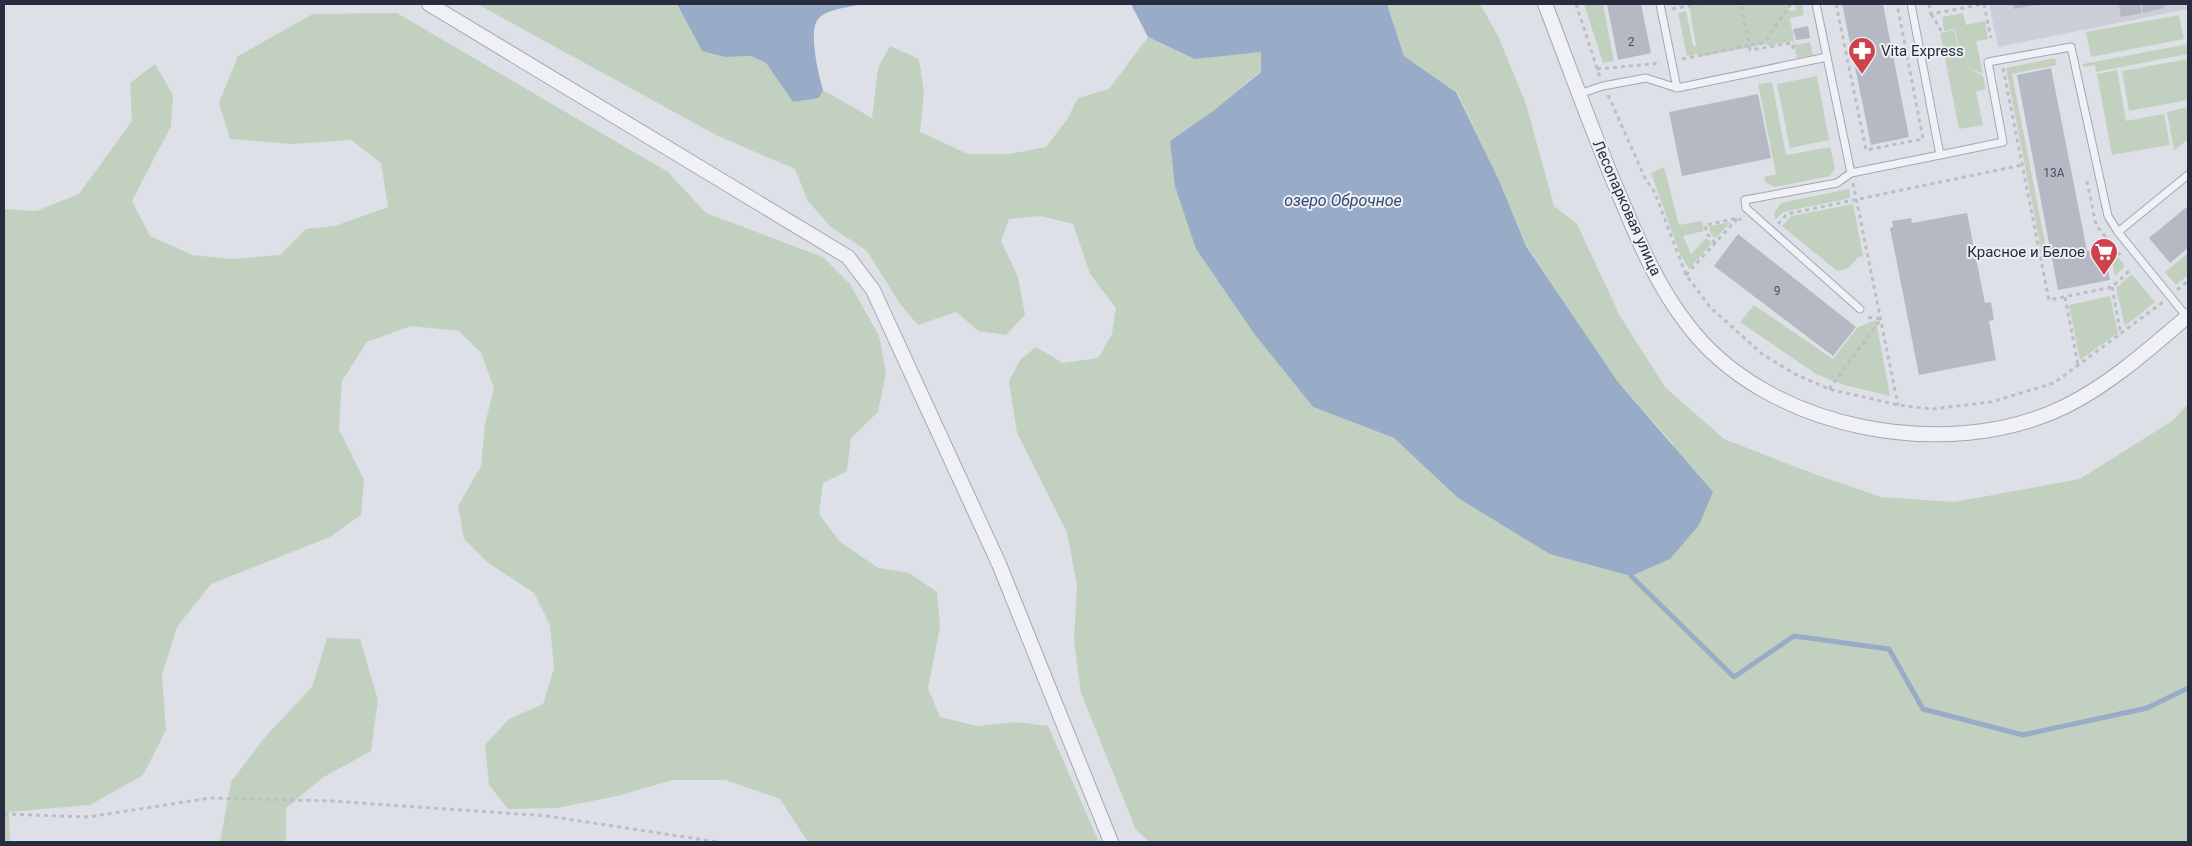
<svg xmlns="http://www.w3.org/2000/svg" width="2192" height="846" font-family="Roboto,sans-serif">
<rect width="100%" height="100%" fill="#dde0e7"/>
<!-- built -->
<path fill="#cccfd9" d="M1989 4H2188V9L1998 47Z"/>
<!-- green -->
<path fill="#c2d1bf" d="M477 4H677L702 51 725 57 751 56 766 63 793 102 819 98 823 90 872 118 878 68 890 46 919 59 924 92 920 132 968 154H1009L1046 147 1066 121 1078 98 1109 89 1148 37 1195 59 1261 51V71L1213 111 1170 141 1196 249 1255 335 1313 407 1394 438 1458 498 1674 445 1618 382 1526 245 1499 180 1457 92 1404 56 1387 4H1480L1498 36 1526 104 1554 206 1577 224 1620 316 1665 387 1724 439 1817 475 1881 497 1954 502 2080 479 2172 421 2188 404V842H1150L1136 830 1081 693 1074 641 1077 585 1067 533 1017 433 1009 381 1020 360 1036 347 1063 363 1098 358 1112 334 1116 308 1090 274 1073 224 1040 216 1009 219 1001 241 1018 277 1025 315 1006 335 979 331 956 312 918 325 900 304 867 251 831 227 808 201 795 169 718 136Z
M1584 4H1603L1614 61 1603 63Z
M1689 4H1788L1789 11 1796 10 1795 4H1802L1804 15 1790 18 1795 45 1810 42 1813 55 1797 58 1793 41 1768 46 1767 44 1699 57 1698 54 1687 56 1678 13 1686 11 1693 46H1696Z
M397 13 668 172 706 213 823 257 850 284 879 336 886 373 878 412 851 438 847 471 823 483 819 514 839 541 878 568 909 573 937 592 940 627 928 688 940 717 977 726 1016 722 1048 726 1099 842H808L780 799 725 780H673L617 796 557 808 508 809 489 785 485 745 509 719 543 704 554 668 550 625 534 593 487 562 464 539 458 506 481 466 485 424 494 388 481 353 459 331 411 326 367 342 342 381 339 429 364 480 361 515 330 537 211 584 177 627 162 675 166 730 143 775 90 805 9 812 10 842H4V209L36 211 79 194 132 121 130 83 155 64 173 95 171 126 132 201 150 236 192 255 231 259 280 255 306 229 335 226 388 207 381 163 351 140 291 144 230 139 219 103 238 56 313 14Z
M1963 13 1966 25 1985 21 1988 39 1976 41 1983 74 1964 65 1983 76 1986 89 1974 92H1976L1983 125 1959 129 1940 33 1954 30 1960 58 1955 29 1944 31 1942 17Z
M2179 15 2184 39 2091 57 2086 32Z
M2188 44V54L2096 72 2095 65 2083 67V64Z
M2055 58 2057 65 2012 74 2046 248 2041 249 2006 68Z
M2188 59V100L2129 111 2122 71Z
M2117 70 2126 121 2164 114 2170 145 2112 155 2097 74Z
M1817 76 1829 140 1790 148 1777 84Z
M1772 82 1786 155 1830 147 1835 168 1830 176 1775 187 1766 183 1764 177 1776 174 1758 84Z
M2188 107V139L2174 151 2167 112Z
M1664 167 1679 225 1702 221 1704 231 1683 236 1691 254 1706 238 1712 243 1689 269 1680 254 1651 173Z
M1849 189 1851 198 1783 212 1775 220 1774 213 1781 203Z
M1853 204 1863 256 1858 257 1849 268 1837 271 1782 226 1791 216Z
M1731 222 1716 238 1711 235 1709 226Z
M2109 246 2125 266 2115 276Z
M2188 253V275L2176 285 2165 272Z
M2132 274 2155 302 2125 326 2116 288Z
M2110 296 2118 333 2080 360 2069 305Z
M1754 305 1833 359 1858 327 1876 320 1890 396 1844 385 1816 374 1740 322Z
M327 638 360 639 378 700 371 751 322 778 286 808V842H220L231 782 265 737 312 687Z"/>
<!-- water -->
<path fill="#98abc7" d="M677 4H863C850 7 828 9 819 18 807 29 819 75 823 90L819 98 793 102 766 63 751 56 725 57 702 51Z
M1131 4H1387L1404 56 1456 92 1499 180 1526 246 1618 382 1713 492 1699 525 1670 559 1631 576 1550 554 1458 498 1394 438 1313 407 1255 335 1196 249 1175 186 1170 141 1213 111 1261 72V52L1195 59 1148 37Z"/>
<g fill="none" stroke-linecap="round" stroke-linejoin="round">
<!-- stream -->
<path stroke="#98abc7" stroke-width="5" d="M1631 576 1734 677 1794 636 1889 649 1923 709 2023 735 2147 708 2188 688"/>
</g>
<!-- building -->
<path fill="#b5b9c4" d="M1607 4H1641L1651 53 1618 60Z
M1842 4H1883L1909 137 1871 145Z
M2013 4H2035L2036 5 2014 9Z
M2128 4H2140L2142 13 2121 17 2119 6Z
M2142 4H2163L2164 8 2143 13Z
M1808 26 1810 38 1796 40 1793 29Z
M2051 68 2087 251 2104 248 2110 280 2058 290 2017 75Z
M1758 94 1771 158 1682 176 1669 112Z
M2188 206V248L2170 263 2149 238Z
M1967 213 1985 303 1991 302 1994 320 1989 321 1996 360 1919 375 1890 228 1893 227 1892 221 1911 218 1912 223Z
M1738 234 1856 327 1833 356 1714 266Z"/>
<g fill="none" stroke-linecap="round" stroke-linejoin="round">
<defs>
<path id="lane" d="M1660 4 1677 88
M1816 4 1851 173
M1579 94 1603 86 1646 78 1677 88 1827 57
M1940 155 2003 142 1988 62 2071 47 2108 216 2118 232 2187 317
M2118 232 2188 175
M1860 309 1746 208 1745 200 1837 183 1851 173 1940 155 1911 4"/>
<path id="street" d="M429 4 848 257 873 290 999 564 1111 842
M1545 4C1571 71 1595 140 1624 206 1641 247 1659 288 1687 324 1767 431 1949 464 2066 406 2112 383 2150 348 2188 316"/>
</defs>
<!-- lane casing -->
<use href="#lane" stroke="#a3a7b1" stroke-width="9"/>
<!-- street casing -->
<use href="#street" stroke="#a3a7b1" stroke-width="16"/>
<!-- path -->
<path stroke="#bcbec6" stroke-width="3" stroke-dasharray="4 4" stroke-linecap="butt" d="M1576 4 1600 77
M1791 4 1765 42 1749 45 1750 50 1792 43 1794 53
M1836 4 1866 150 1923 139 1897 4
M1929 4 1931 14 1984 4
M1984 4 1991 38
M1672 9 1698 4
M1931 14 1942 32
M1682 59 1749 45 1741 4
M2003 68 2049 300 2112 287 2131 269
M1597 69 1661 63
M1608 95 1645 178 1655 193 1686 275 1710 307 1762 354 1795 374 1829 389 1898 405 1932 409 1991 402 2054 383 2163 302
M2087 181 2096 225 2120 255
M1853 183 1898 405
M1778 224 1787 214 2022 165
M1715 243 1707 234 1705 225 1738 218 1741 220
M1686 275 1738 218
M2112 287 2121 335
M2177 290 2188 281
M2065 297 2078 365
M1829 389 1881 319 1866 317
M4 814 88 817 210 798 332 801 547 816 718 842"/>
<!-- lane -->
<use href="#lane" stroke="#f0f1f6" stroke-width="7"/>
<!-- street -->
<use href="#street" stroke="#f0f1f6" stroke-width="14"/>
</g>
<!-- icons -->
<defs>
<symbol id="pharmacy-pin" viewBox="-11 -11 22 30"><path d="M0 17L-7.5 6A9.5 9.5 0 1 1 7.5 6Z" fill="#cd424b" stroke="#edeff5"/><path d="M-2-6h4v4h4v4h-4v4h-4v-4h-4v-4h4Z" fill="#fff"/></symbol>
<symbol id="supermarket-pin" viewBox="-11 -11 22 30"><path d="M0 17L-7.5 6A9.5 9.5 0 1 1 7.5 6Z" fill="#cd424b" stroke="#edeff5"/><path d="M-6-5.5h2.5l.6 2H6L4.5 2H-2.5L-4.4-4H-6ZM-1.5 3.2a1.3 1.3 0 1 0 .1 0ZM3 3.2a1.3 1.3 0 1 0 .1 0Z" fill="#fff"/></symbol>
</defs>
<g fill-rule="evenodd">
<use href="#pharmacy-pin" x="1846" y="35" width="32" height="43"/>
<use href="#supermarket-pin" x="2088" y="236" width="32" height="43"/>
</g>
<g text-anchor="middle" stroke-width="4" stroke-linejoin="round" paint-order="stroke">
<!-- number labels -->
<g font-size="12" fill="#4a5060">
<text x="1631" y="46">2</text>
<text x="2054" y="177">13А</text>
<text x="1777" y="295">9</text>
</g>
<!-- poi labels -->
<g font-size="15" fill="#272d3e" stroke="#edeff5" text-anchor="start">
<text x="1881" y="56">Vita Express</text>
<text x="2085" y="257" text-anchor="end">Красное и Белое</text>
</g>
<!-- street labels -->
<g font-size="15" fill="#272d3e" stroke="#edeff5">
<text transform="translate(1627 208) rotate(66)" y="5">Лесопарковая улица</text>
</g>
<!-- water labels -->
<g font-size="16" font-style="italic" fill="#324871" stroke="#edeff5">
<text x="1343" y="206">озеро Оброчное</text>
</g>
</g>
<!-- border -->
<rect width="2192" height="846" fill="none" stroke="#272d3e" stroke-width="10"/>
</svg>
